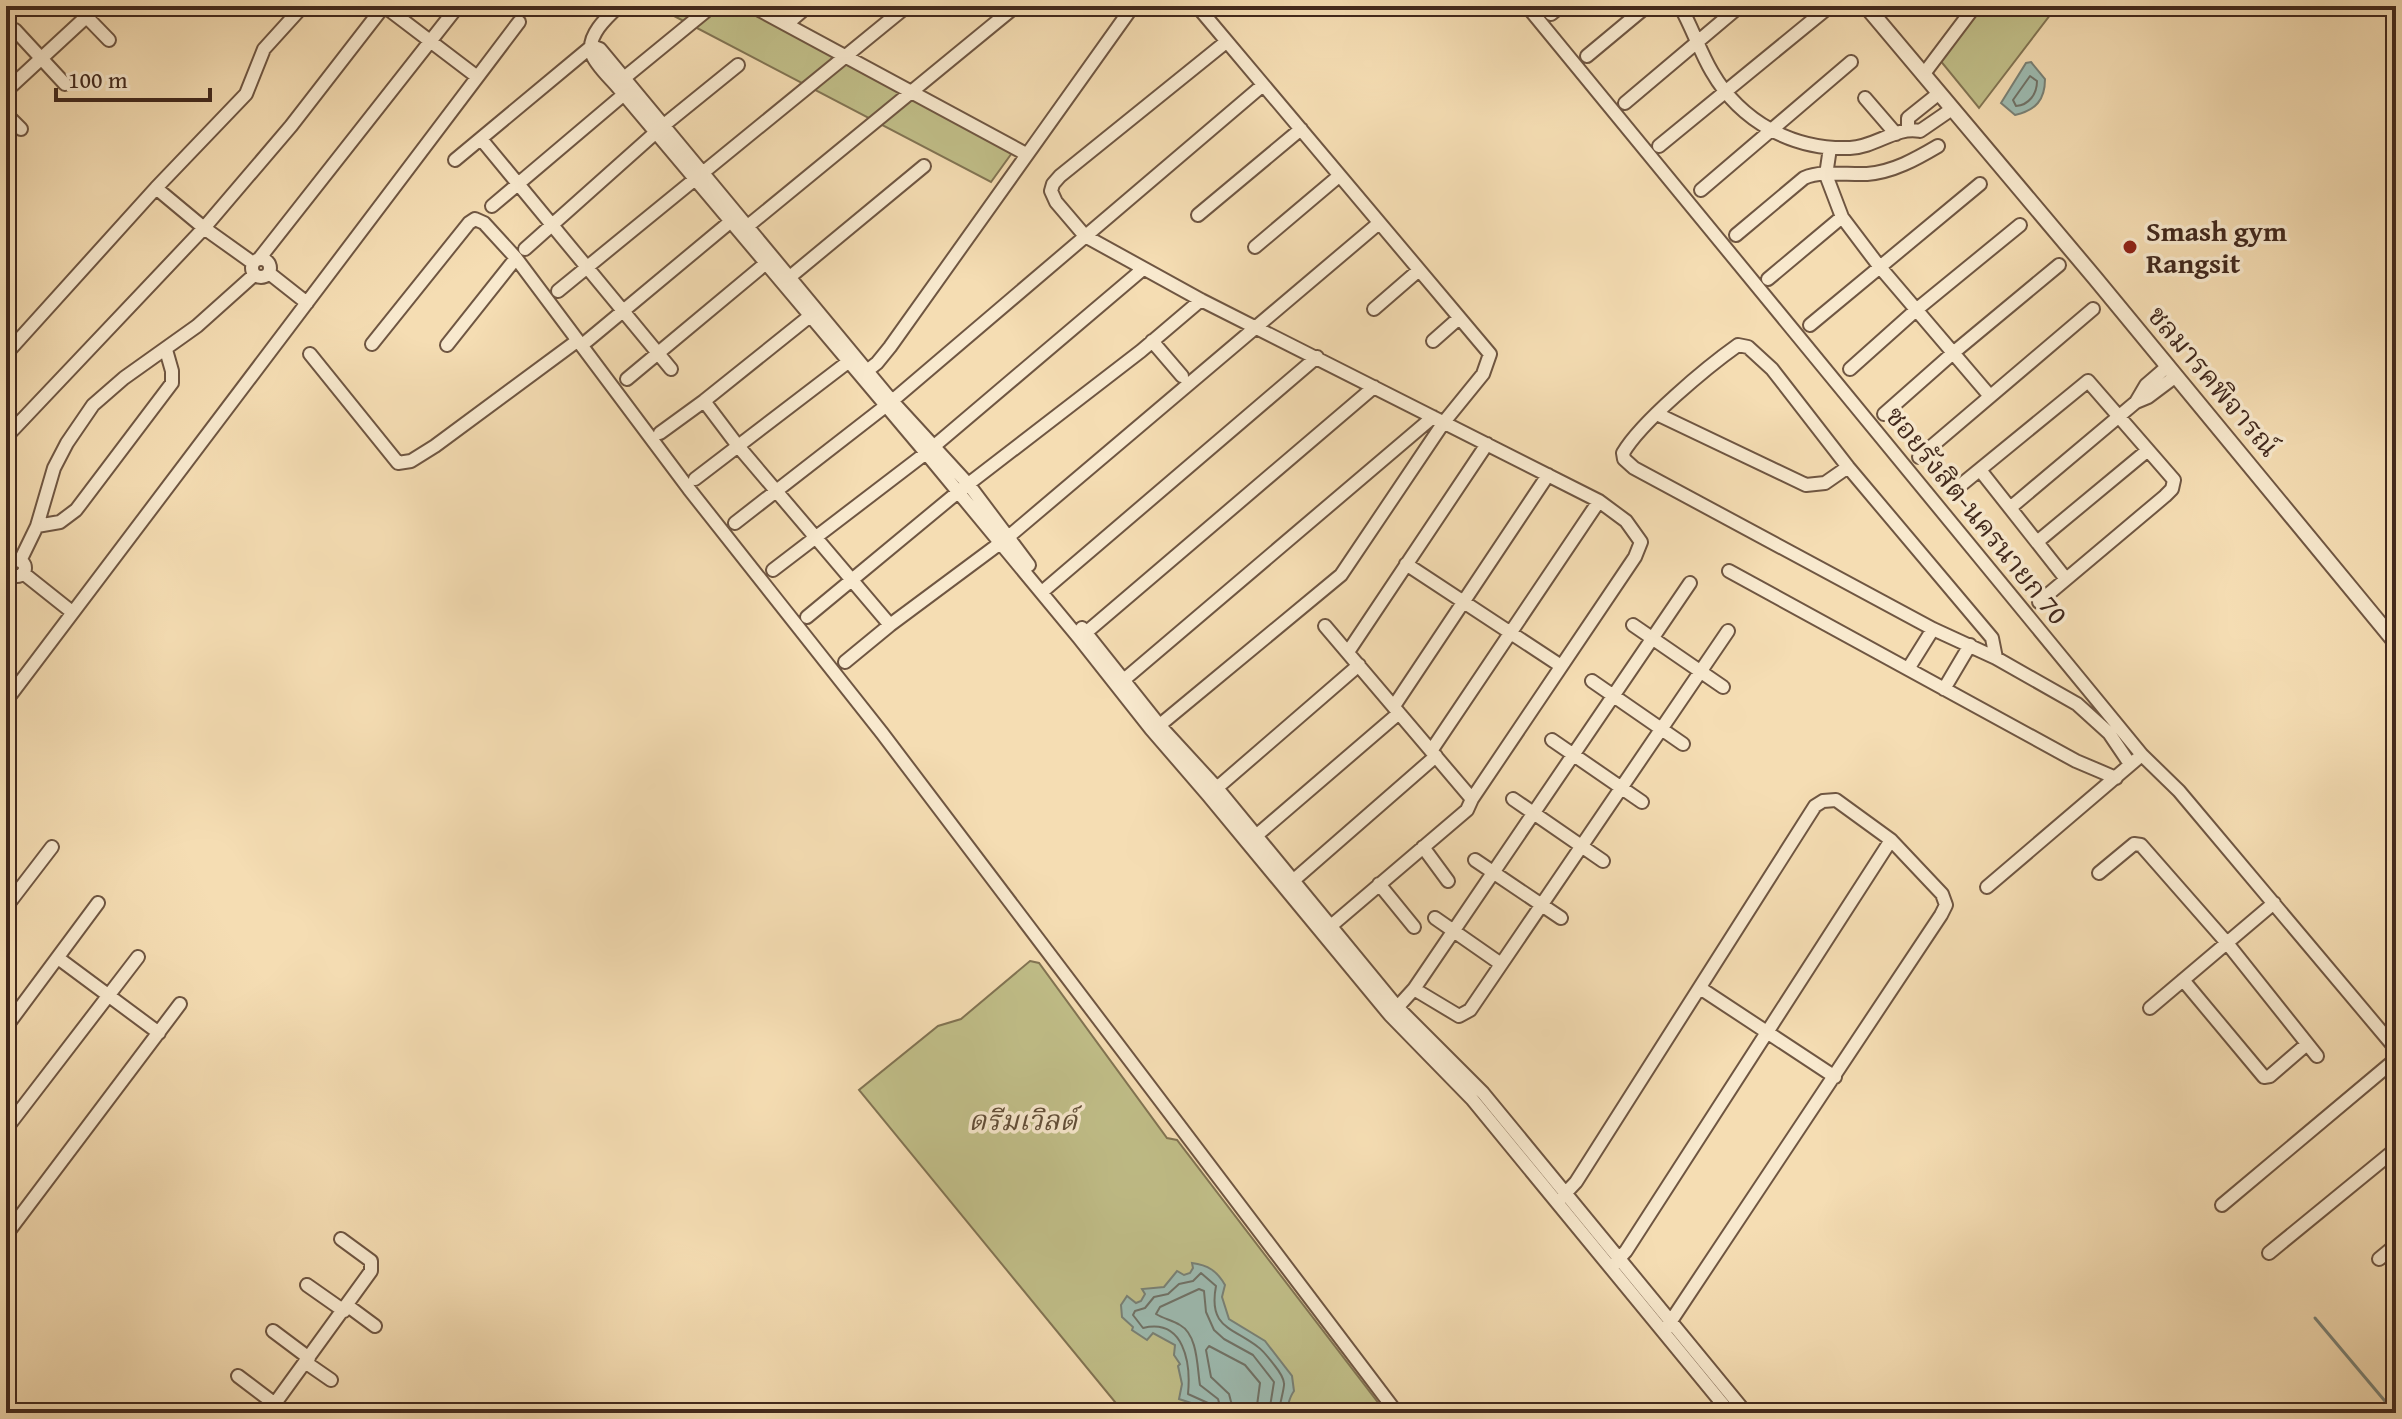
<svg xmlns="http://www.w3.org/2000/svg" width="2402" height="1419" font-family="'Gentium Book Plus','Noto Serif Thai',serif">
<rect width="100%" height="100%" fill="#f5ddb3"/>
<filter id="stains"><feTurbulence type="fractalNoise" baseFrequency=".0025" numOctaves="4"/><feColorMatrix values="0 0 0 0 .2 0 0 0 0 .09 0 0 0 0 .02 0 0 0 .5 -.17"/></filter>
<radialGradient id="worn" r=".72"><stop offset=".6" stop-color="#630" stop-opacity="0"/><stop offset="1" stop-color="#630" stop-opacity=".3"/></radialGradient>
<!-- green -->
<path fill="#c1bf89" stroke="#827453" stroke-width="2" d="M655 6H758L1017 146 991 182Z
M1978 6H2057L1979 108 1939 59Z
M1030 961 1039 963 1167 1138 1177 1140 1386 1413H1124L859 1090 938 1026 961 1019Z"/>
<!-- water -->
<path fill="#9dbbb1" stroke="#798176" stroke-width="2" d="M2031 62 2045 79C2045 100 2036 110 2015 115L2001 103 2026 63Z
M1192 1263C1208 1265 1217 1271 1225 1285L1222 1297 1229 1319 1265 1341 1292 1376 1294 1391C1288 1399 1289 1406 1285 1413H1207L1197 1405 1179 1399 1182 1384 1178 1366 1180 1364 1174 1355 1175 1345 1153 1333 1147 1340 1132 1330 1133 1327 1122 1317 1121 1305 1127 1296 1136 1303 1141 1301 1145 1294 1142 1289 1164 1287 1177 1271 1184 1275 1190 1273 1193 1268Z"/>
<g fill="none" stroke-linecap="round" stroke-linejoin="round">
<!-- shore -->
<path stroke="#707267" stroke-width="2" d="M2030 76 2037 81C2037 94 2029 105 2016 106L2013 100Z
M1212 1413 1208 1403 1188 1394C1191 1363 1184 1318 1143 1328L1133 1315 1135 1311 1145 1308 1154 1297 1168 1294 1179 1284 1193 1281 1201 1273 1216 1286C1208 1328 1232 1327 1258 1347 1264 1351 1270 1360 1275 1366 1279 1371 1283 1376 1284 1383 1285 1387 1279 1405 1279 1413
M1222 1413 1218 1399 1200 1385C1197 1367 1198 1335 1180 1325 1172 1320 1164 1319 1156 1314L1160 1307 1199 1289 1204 1291 1206 1312 1214 1330 1224 1339 1253 1355 1274 1382 1269 1413
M1234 1413 1229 1394 1211 1377 1206 1350 1209 1346 1245 1365 1260 1383 1256 1413"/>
<!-- stream -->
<path stroke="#798176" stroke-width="3" d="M2315 1318 2395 1413"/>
<defs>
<path id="minor" d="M76 6 109 40
M384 6 476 76
M619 6C607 17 586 36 592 54 595 64 609 77 616 85L926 453 1079 638 1151 729 1208 795 1390 1015 1472 1099 1730 1413
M752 6 1026 154
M1527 6 2142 755 2179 791 2396 1049
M1680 6C1692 27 1700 52 1712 72 1741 122 1793 150 1850 148 1876 147 1896 126 1920 131L1952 109
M1551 14 1561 6
M787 24 808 6
M15 30 65 84
M1226 42 1060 176 1053 184 1051 191 1056 202 1085 236 1201 300 1599 501 1626 521 1641 542 1635 557 1472 799
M592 46 600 49 892 401 969 485 1029 565
M1587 56 1647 6
M1923 75 1975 6
M618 83 712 6
M6 91 98 6
M1865 98 1896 134
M1625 103 1740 6
M6 114 21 129
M1908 129V118L1938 94
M481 139 671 369
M1659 146 1830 6
M1830 148 1826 175 1842 217 1879 266 1989 395
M455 160 592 46
M156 188 246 94 264 49 303 6
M1701 190 1851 62
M492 206 629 90
M1198 215 1301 129
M743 230 1016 6
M1736 235 1804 178C1822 170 1847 175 1867 174 1893 172 1916 159 1938 146
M1255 247 1339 176
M525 249 664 125 738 65
M252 268a9 9 0 1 1 18 0a9 9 0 1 1-18 0Z
M259 259 458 6
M269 273 307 303
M1768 279 1842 217
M785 281 924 166
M558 291 907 6
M1374 309 1419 270
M1810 325 1980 184
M587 341 736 217
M1152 341 1182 376
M1433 341 1459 318
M372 344 469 223 475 219 484 223 516 258 689 489 882 733 1397 1413
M447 345 516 258
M6 354 156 188 204 228 253 263
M310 354 398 463 411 461 435 446 577 341
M1850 369 1916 310 2020 225
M863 374 877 363 890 347 1133 6
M627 379 771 259
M704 401 738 446 890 625
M2136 402 2146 385 2168 366
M1657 414 1806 485 1825 483 1848 467
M1884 414 1953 353 2059 265
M660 433 704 401 810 316
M6 437 204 228 291 126 384 6
M1919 457 2093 309
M1980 470 2066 579
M695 479 848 362
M1956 489 2088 381 2174 480 2172 489 2165 496 2039 602
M2010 508 2136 402 2148 397 2176 376
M735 523 892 401 1263 85
M37 526 60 522 76 510 172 383V371L166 350
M2037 542 2148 450
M9 568a8 8 0 1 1 16 0a8 8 0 1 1-16 0Z
M20 561 37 526 54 468 67 443 93 405 124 378 197 326 254 275
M1406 564 1561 666
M773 570 926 453 1143 269
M1729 571 2076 761 2116 778
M23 573 72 612
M1042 592 1317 357
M807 617 958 492 1141 351 1201 300
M1633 625 1723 687
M1082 628 1160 726 1217 788 1398 1008 1483 1093 1746 1413
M1082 636 1374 387
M1348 652 1487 444
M1996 658 1992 638 1848 467 1772 369 1748 347 1738 345C1707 367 1641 422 1623 453L1624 459 1634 468 1933 629 1996 658 2077 704 2109 733 2130 764
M845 662 890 625 1007 538 1379 223
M1908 669 1933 629
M1592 681 1683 744
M1119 684 1433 417
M1944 689 1970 645
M6 701 519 22
M1394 706 1548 475
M1155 729 1341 575 1444 422 1483 374 1490 354 1197 6
M1552 740 1642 802
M1431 751 1599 501
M1211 793 1359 665
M1513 799 1603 861
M1250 841 1399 713
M1423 847 1448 881
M1475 860 1561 918
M2099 873 2134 844 2141 845 2227 943 2317 1056
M1379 884 1414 927
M1287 886 1436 756
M1987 887 2137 759
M6 907 52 847
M1435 918 1501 964
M1325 931 1467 810 1472 799 1325 626
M58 958 159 1033
M2183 980 2264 1077 2270 1076 2307 1044
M1700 988 1835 1077
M1414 989 1459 1016 1470 1010 1728 631
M2150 1008 2274 903
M1394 1011 1414 989 1690 583
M6 1027 98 903
M6 1129 138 957
M1561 1198 1576 1182 1815 806 1823 801 1836 800 1891 840 1942 894 1946 905 1941 915 1667 1327
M2222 1205 2396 1059
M6 1235 180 1004
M2269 1253 2396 1149
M2379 1259 2396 1245
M1615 1263 1626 1251 1891 840
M307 1285 344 1311
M348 1306 375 1326
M273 1331 309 1358
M305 1362 331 1380
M238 1376 275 1404
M268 1413 371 1271V1261L341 1239"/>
<path id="tertiary" d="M1866 6 2095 278 2396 643"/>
</defs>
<!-- minor casing -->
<use href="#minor" stroke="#6f5642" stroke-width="16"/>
<!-- tertiary casing -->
<use href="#tertiary" stroke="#6f5642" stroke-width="18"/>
<!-- minor -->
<use href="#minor" stroke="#f8e9ce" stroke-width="12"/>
<!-- tertiary -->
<use href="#tertiary" stroke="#f8e9ce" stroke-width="14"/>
</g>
<!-- markers -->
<circle fill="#8f2418" stroke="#f8e9ce" stroke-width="3" cx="2130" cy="247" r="8"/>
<g text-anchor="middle" stroke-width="7" stroke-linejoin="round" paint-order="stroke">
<!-- poi labels -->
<g font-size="28" font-weight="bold" fill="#42291d" stroke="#f8e9ce" text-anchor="start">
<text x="2146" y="241">Smash gym<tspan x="2146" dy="32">Rangsit</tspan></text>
</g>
<!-- street labels -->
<g font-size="28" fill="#42291d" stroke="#f8e9ce">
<text transform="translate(2214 381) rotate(50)" y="10">ชลมารคพิจารณ์</text>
<text transform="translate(1977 515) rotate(51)" y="10">ซอยรังสิต-นครนายก 70</text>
</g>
<!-- park labels -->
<g font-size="28" font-style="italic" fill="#624e38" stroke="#f8e9ce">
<text x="1023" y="1130">ดรีมเวิลด์</text>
</g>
</g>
<!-- margin -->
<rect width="2402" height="1419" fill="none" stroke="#f5ddb3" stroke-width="32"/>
<rect x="8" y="8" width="2386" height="1403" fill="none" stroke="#42291d" stroke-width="4"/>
<rect x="16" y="16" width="2370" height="1387" fill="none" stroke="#42291d" stroke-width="2"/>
<!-- scale -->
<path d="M56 88v12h154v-12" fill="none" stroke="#42291d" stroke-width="4"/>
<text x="68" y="88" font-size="24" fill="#42291d" stroke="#f8e9ce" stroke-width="6" paint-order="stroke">100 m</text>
<rect width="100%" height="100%" filter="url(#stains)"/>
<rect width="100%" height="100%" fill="url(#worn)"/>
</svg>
